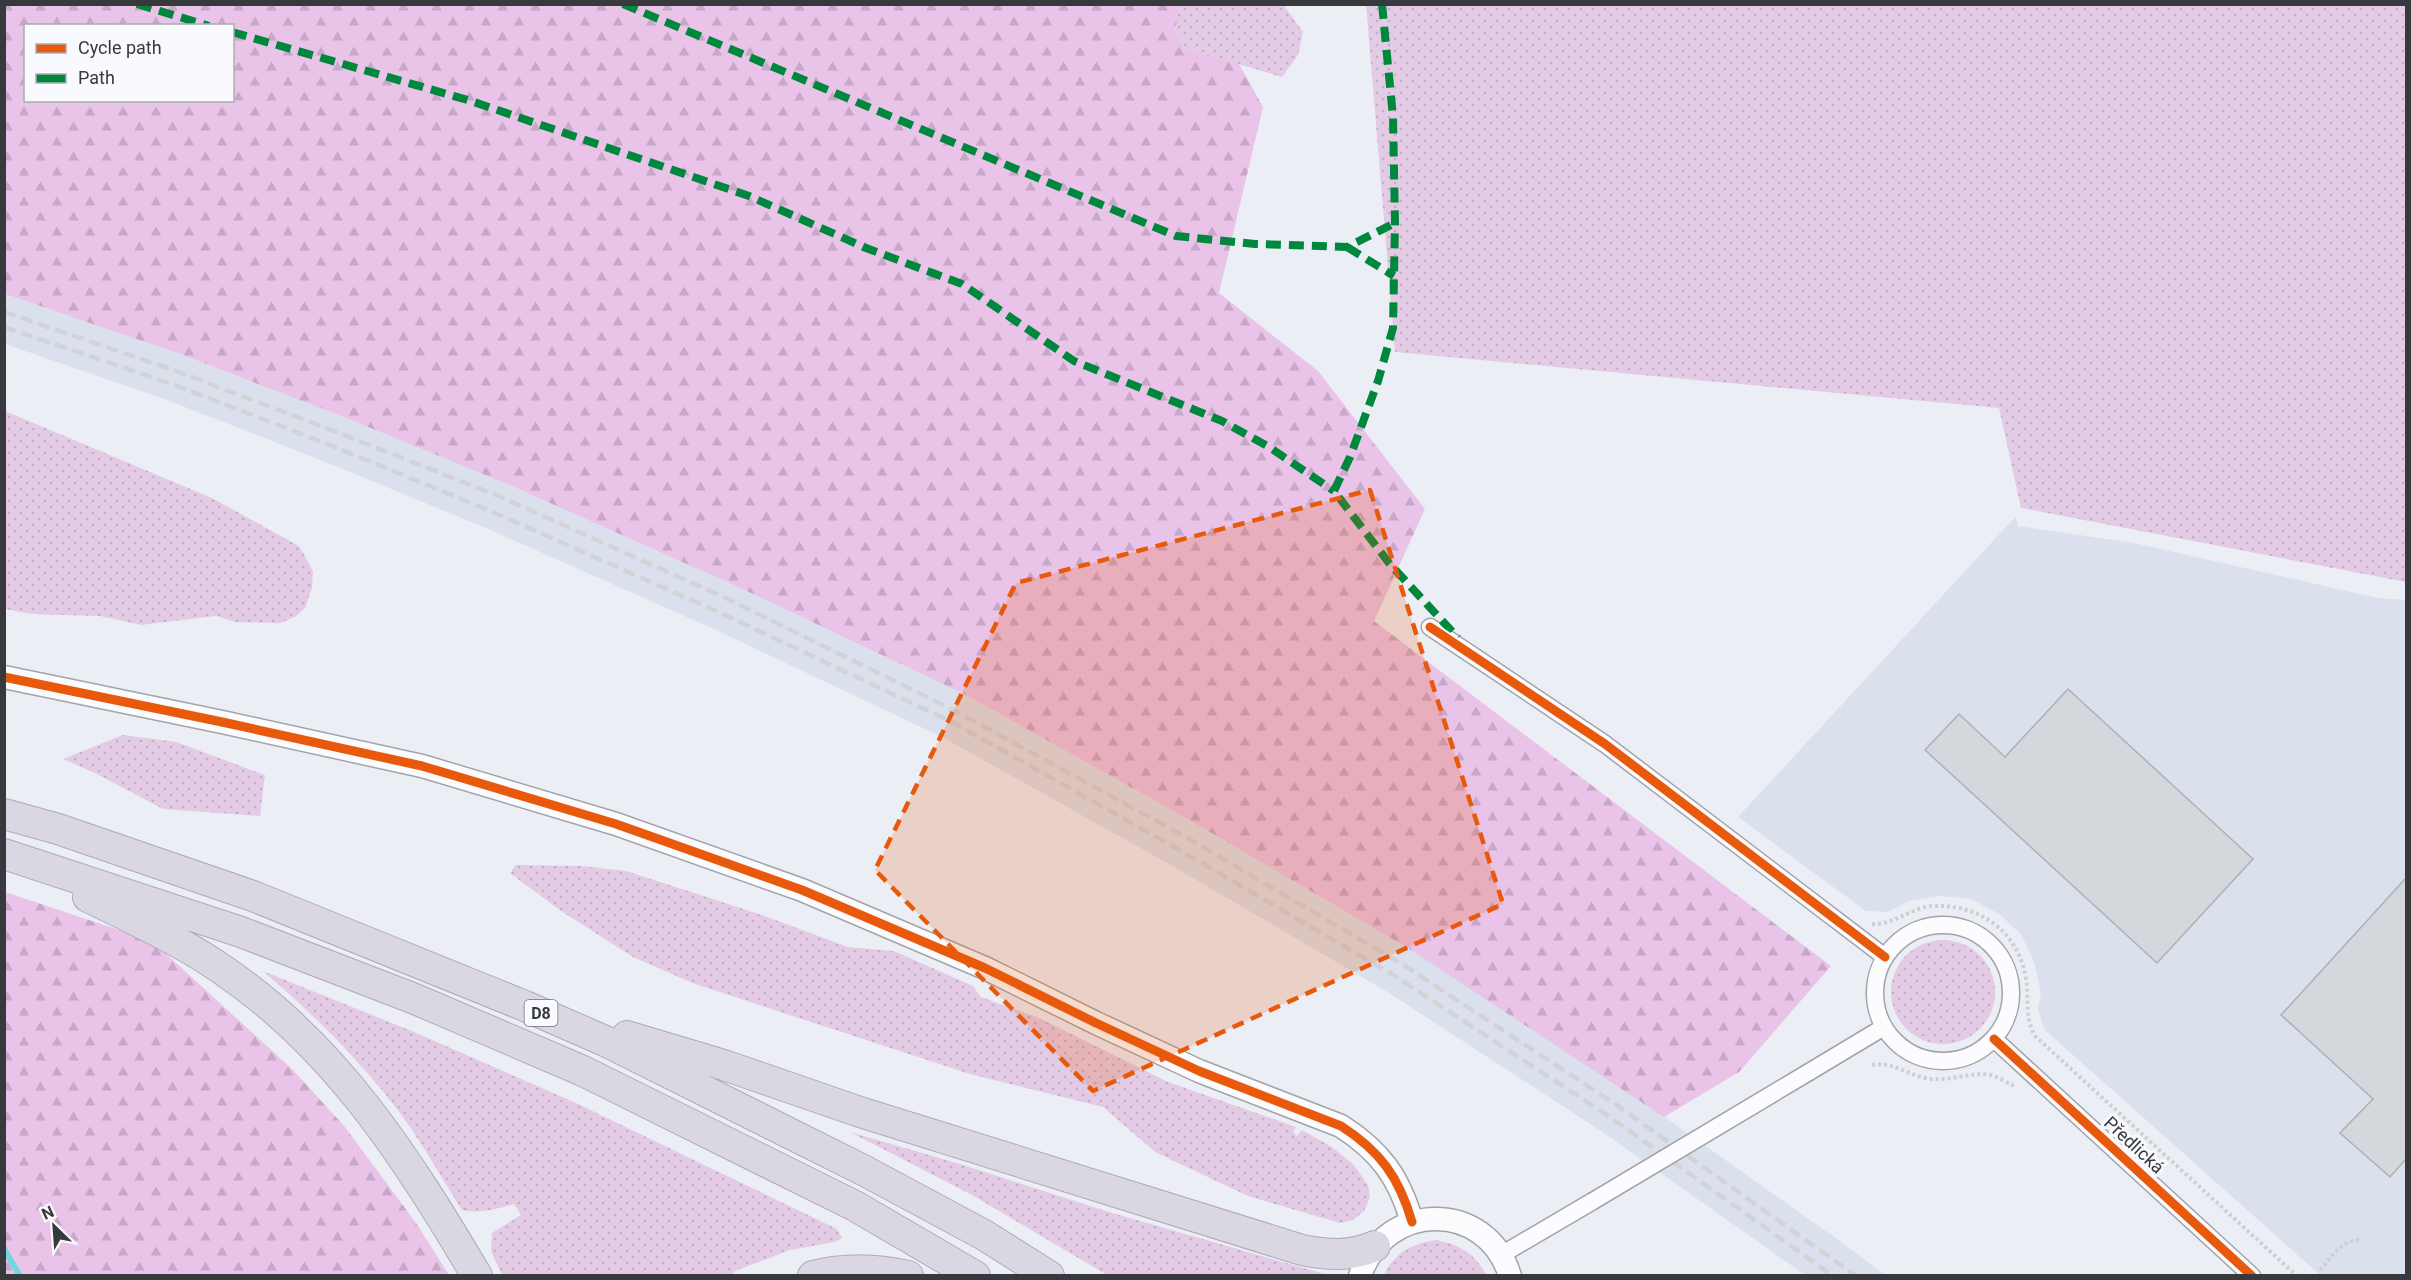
<svg xmlns="http://www.w3.org/2000/svg" width="2411" height="1280" font-family="Roboto,sans-serif">
<defs>
<pattern id="grass-dots" width="8" height="8" patternUnits="userSpaceOnUse" patternTransform="scale(1.5)"><rect width="8" height="8" fill="#e4cbe5"/><path d="M2 2h.1M6 6h.1" fill="none" stroke="#c4afc5" stroke-width="1.8" stroke-linecap="round"/></pattern>
<pattern id="forest-firs" width="22" height="20" patternUnits="userSpaceOnUse" patternTransform="scale(1.5)"><rect width="22" height="20" fill="#e9c3e8"/><path d="M5 1l3.5 6h-7zM16 11l3.5 6h-7z" fill="#c8a8c8"/></pattern>
</defs>
<rect width="100%" height="100%" fill="#eceef5"/>
<!-- built -->
<path fill="#dbe0ed" d="M5 294 183 355 346 418 505 483 736 586 966 695 1191 821 1411 950 1628 1091 1837 1239 1885 1275H1805L1601 1131 1386 991 1167 863 944 738 716 630 486 528 328 463 167 400 5 344Z
M2016 516 2018 526 2134 543 2378 598 2406 600V1275H2320L2044 1029 2038 1009 2041 994 2035 964 2021 934 1999 914 1971 899 1941 896 1909 901 1888 912 1866 911 1738 817Z"/>
<!-- grass -->
<path fill="url(#grass-dots)" d="M1283 4 1303 32 1298 55 1282 77 1185 48 1175 31 1180 5Z
M1366 5H2406V582L2021 508 1999 408 1395 352Z
M5 411 212 498 299 546 313 571 312 588 305 608 295 617 280 623 235 622 216 616 141 625 100 616 31 614 5 609Z
M123 735 176 742 265 775 260 816 163 809 95 773 63 759Z
M516 865 582 866 626 871 759 914 848 947 894 951 973 986 981 997 1039 1018 1168 1082 1296 1127 1293 1132 1297 1136 1302 1130 1332 1147 1354 1165 1368 1185 1370 1197 1364 1211 1353 1220 1340 1223 1248 1196 1155 1152 1103 1107 970 1074 695 984 633 957 561 911 510 873Z
M1891 992a52 52 0 1 1 104 0a52 52 0 1 1-104 0Z
M263 971 414 1032 576 1103 837 1229 842 1238 835 1242 790 1250 735 1271 731 1275H502L491 1251 492 1233 521 1215 514 1204C496 1209 481 1214 462 1210 442 1179 424 1146 403 1117 362 1062 314 1015 263 971Z
M850 1132 960 1164 1109 1212 1328 1275H1107L972 1195Z
M1437 1240C1460 1245 1476 1254 1486 1275H1384C1395 1252 1413 1243 1437 1240Z"/>
<!-- forest -->
<path fill="url(#forest-firs)" fill-rule="evenodd" d="M5 4 1180 5 1175 31 1185 48 1239 64 1263 107 1219 293 1318 371 1425 509 1374 621 1831 966 1739 1072 1664 1117 1411 950 1191 821 966 695 736 586 505 483 346 418 183 355 5 294ZM26 26H232V100H26Z
M5 892 152 941 292 1069 345 1127 416 1223 449 1275 5 1276Z"/>
<g fill="none" stroke-linecap="round" stroke-linejoin="round">
<!-- stream -->
<path stroke="#75d6e0" stroke-width="6" d="M4 1249 20 1276"/>
</g>
<!-- building -->
<path fill="#d4d7dc" stroke="#adb0b5" stroke-width="1.5" d="M2068 689 2253 859 2157 963 1925 750 1959 714 2005 757Z
M2406 878V1159L2390 1177 2340 1133 2373 1099 2281 1015Z"/>
<g fill="none" stroke-linecap="round" stroke-linejoin="round">
<defs>
<path id="street" d="M1430 627 1605 744 1885 957
M1875 993a68 68 0 1 1 136 0a68 68 0 1 1-136 0Z
M1994 1039 2252 1276
M1809 1072 1884 1027
M1501 1255 1593 1201"/>
<path id="secondary" d="M4 677 222 722 422 766 616 824 802 890 985 968 1096 1023 1199 1071 1341 1126C1380 1151 1399 1177 1412 1222
M1360 1276C1384 1201 1487 1199 1510 1276"/>
<path id="highway" d="M4 814 58 829 253 896 525 1006 605 1041 865 1171 984 1235 1049 1276
M4 854 241 932 415 999 583 1071 855 1206 975 1276
M88 897C133 919 179 940 220 968 336 1046 407 1158 477 1276
M627 1036 724 1065 860 1112 1302 1250C1328 1255 1350 1257 1375 1246
M813 1276C844 1268 877 1269 908 1276"/>
</defs>
<!-- street casing -->
<use href="#street" stroke="#a2a4a9" stroke-width="19"/>
<!-- secondary casing -->
<use href="#secondary" stroke="#a2a4a9" stroke-width="25"/>
<!-- highway casing -->
<use href="#highway" stroke="#adaab9" stroke-width="32"/>
<!-- path -->
<path stroke="#cfcfd2" stroke-width="4" stroke-dasharray="3 3" stroke-linecap="butt" d="M1872 924C1894 925 1912 907 1933 906 1984 904 2023 936 2027 987 2028 1005 2026 1020 2035 1036L2297 1276
M1872 1065C1892 1061 1906 1074 1925 1078 1948 1083 1969 1071 1991 1075 1998 1077 2006 1082 2012 1085L2017 1084
M2320 1270C2332 1256 2342 1239 2362 1240"/>
<!-- street -->
<use href="#street" stroke="#fcfcfe" stroke-width="16"/>
<!-- secondary -->
<use href="#secondary" stroke="#fcfcfe" stroke-width="22"/>
<!-- highway -->
<use href="#highway" stroke="#dad7e2" stroke-width="30"/>
<!-- rail -->
<path stroke="#d2d3d5" stroke-width="4.5" stroke-dasharray="12 6" stroke-linecap="butt" d="M4 312 179 372 339 433 501 497 728 599 959 713 1184 836 1402 964 1618 1106 1856 1276
M4 327 172 384 335 447 493 512 723 614 952 722 1176 848 1395 976 1610 1117 1833 1276"/>
<defs>
<path id="street-bridge" d="M1593 1201 1809 1072"/>
</defs>
<!-- street-bridge casing -->
<use href="#street-bridge" stroke="#a2a4a9" stroke-width="19" stroke-linecap="butt"/>
<!-- street-bridge -->
<use href="#street-bridge" stroke="#fcfcfe" stroke-width="16"/>
<!-- quiet -->
<path stroke="#00873e" stroke-width="8" stroke-dasharray="15 8" stroke-linecap="butt" d="M137 4 209 26
M623 4 1176 236 1255 244 1347 247 1395 223
M1382 4 1393 117 1395 223 1393 328 1378 381 1350 457 1334 491 1389 563 1458 638
M232 32 471 101 749 196 866 248 962 284 1074 361 1222 421 1269 447 1334 491
M1347 247 1394 276"/>
<defs>
<path id="cycleway" d="M1430 627 1605 744 1885 957
M4 677 222 722 422 766 616 824 802 890 985 968 1096 1023 1199 1071 1341 1126C1380 1151 1399 1177 1412 1222
M1994 1039 2252 1276"/>
</defs>
<!-- cycleway casing -->
<use href="#cycleway" stroke="#f8faff" stroke-width="13"/>
<!-- cycleway -->
<use href="#cycleway" stroke="#e8590c" stroke-width="9"/>
</g>
<!-- marked area -->
<path fill="#e8590c" fill-opacity="0.2" stroke="#e8590c" stroke-width="4.5" stroke-dasharray="12 8" stroke-linejoin="round" d="M1370 490 1503 904 1093 1091 875 870 1016 583Z"/>
<g text-anchor="middle" stroke-width="6" stroke-linejoin="round" paint-order="stroke">
<!-- shield labels -->
<rect fill="#f8faff" stroke="#717377" stroke-width="1.5" x="524.5" y="1000" width="33" height="26" rx="4.5"/>
<g font-size="16" font-weight="bold" fill="#37393d">
<text x="541" y="1019">D8</text>
</g>
<!-- street labels -->
<g font-size="18" fill="#37393d" stroke="#f8faff">
<text transform="translate(2134 1145) rotate(43)" y="6">Předlická</text>
</g>
</g>
<!-- border -->
<rect width="2411" height="1280" fill="none" stroke="#37393d" stroke-width="12"/>
<!-- legend -->
<rect x="24" y="24" width="210" height="78" fill="#f8faff" stroke="#abadb1" stroke-width="1.5"/>
<rect x="36" y="44" width="30" height="9" fill="#e8590c" stroke="#abadb1" stroke-width="1.5"/>
<text x="78" y="54" font-size="18" fill="#37393d">Cycle path</text>
<rect x="36" y="74" width="30" height="9" fill="#00873e" stroke="#abadb1" stroke-width="1.5"/>
<text x="78" y="84" font-size="18" fill="#37393d">Path</text>
<!-- north arrow -->
<g transform="translate(54 1226) rotate(335)" stroke="#f8faff" stroke-width="4.5" paint-order="stroke">
<path d="M0-4.5L10 22L0 15L-10 22Z" fill="#37393d"/>
<text y="-9" font-size="16" font-weight="bold" text-anchor="middle" fill="#37393d">N</text>
</g>
</svg>
